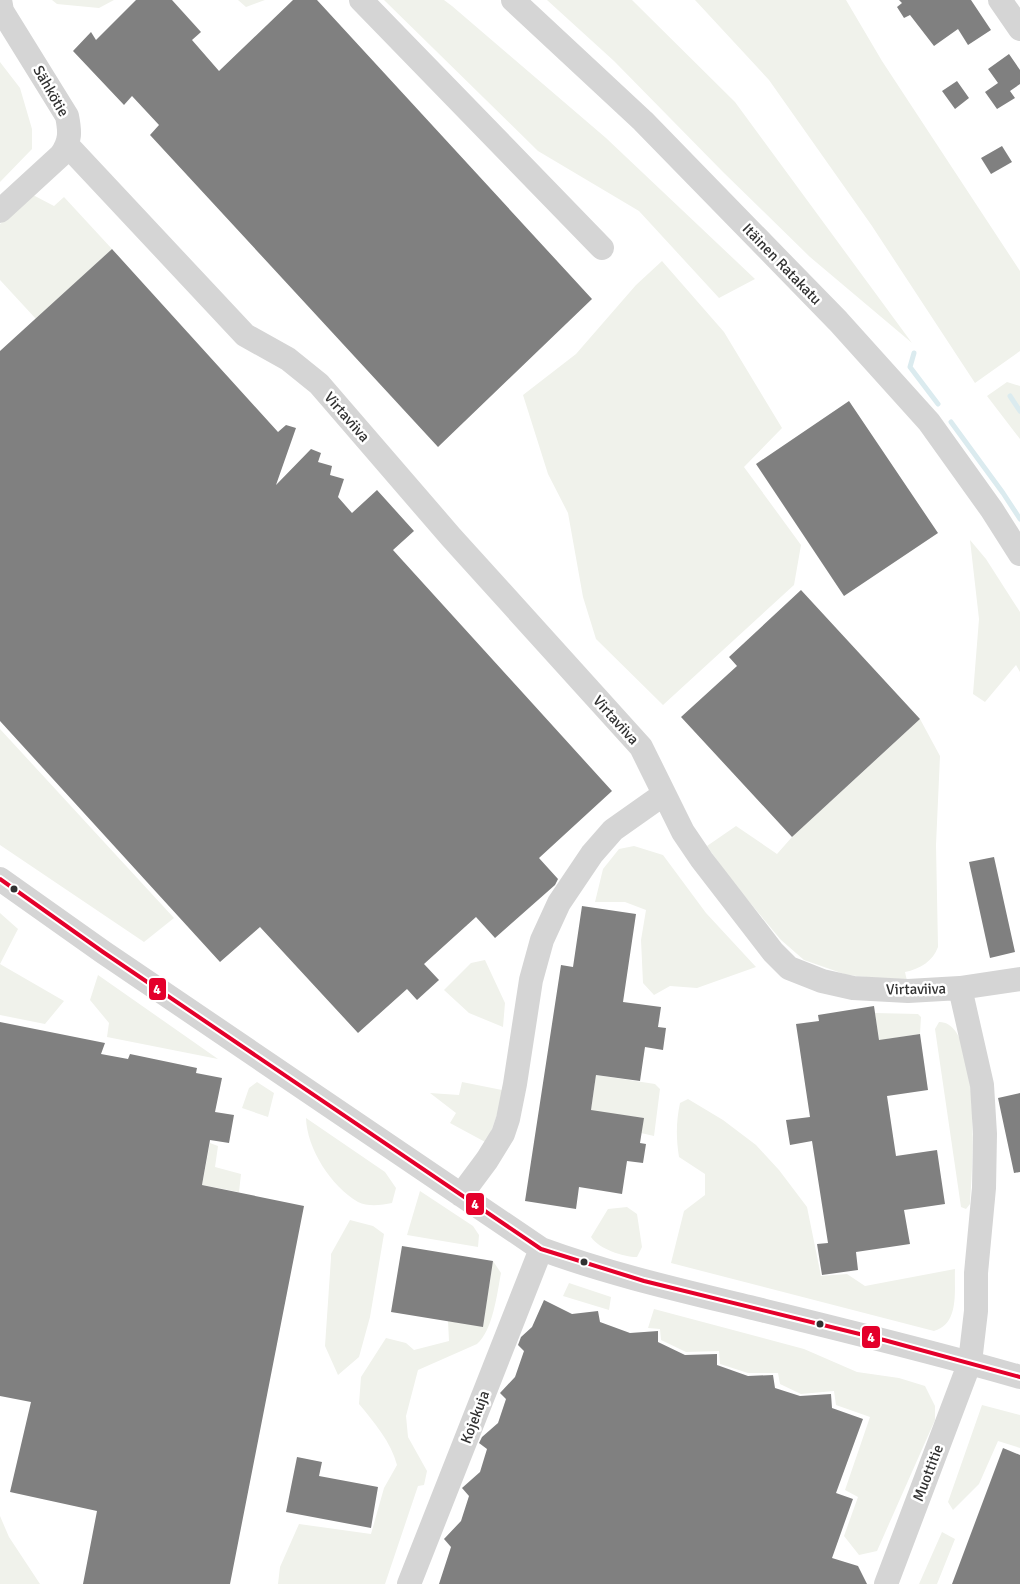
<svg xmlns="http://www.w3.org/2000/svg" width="1020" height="1584" font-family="Signika,sans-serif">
<rect width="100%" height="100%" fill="#fff"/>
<!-- green -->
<path fill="#f0f2eb" d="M52 0H114L99 8 57 4Z
M238 0H265L246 7Z
M384 0H444L452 6 606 138 755 279 719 298 639 211 538 151Z
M547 0H632L735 102 912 343 810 257 723 172 614 61Z
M695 0H846L882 61 1020 271V351L975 383 872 226 769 80Z
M0 62 20 88 32 129V149L0 182Z
M33 195 54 206 64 197 112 249 36 319 0 280V224Z
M662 261 724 332 782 428 744 467 801 545 794 585 663 705 596 639 583 597 568 513 548 474 523 395 576 354 636 285Z
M1007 382 1020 386V439L987 396Z
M970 540 986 559 1020 612V672L1016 665 985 702 973 694 979 619Z
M920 719 940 756 936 845 938 947C933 961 920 969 905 972L907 981 847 975 804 960 781 940 731 880 707 846 736 826 777 854 792 837Z
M0 729 174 918 144 942 0 845Z
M634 846 663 855 706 913 756 967 697 988 670 986 654 995 643 983 641 940 646 910 625 902H595L603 869 619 849Z
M0 913 18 929 0 964Z
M485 960 505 1003 503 1027 469 1013 444 990 471 963Z
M0 964 64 1001 45 1024 0 1015Z
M98 975 218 1059 107 1037 109 1023 90 1000Z
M875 1013 918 1014 921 1017 920 1034 887 1039 881 1053Z
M939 1022C983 1021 972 1174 970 1204L966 1209 961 1207 935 1029Z
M596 1075 655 1084 660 1089 654 1136 641 1133 643 1118 613 1114 590 1115Z
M257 1082 274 1093 268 1117 242 1108 249 1088Z
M462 1082 502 1090 501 1103 487 1143 450 1123 456 1113 430 1093 459 1095Z
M688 1099 723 1120 756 1145 779 1170 807 1207 821 1276 847 1274 865 1286 955 1269C954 1290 960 1324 934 1331L671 1263 684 1211 705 1195V1174L679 1157C676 1138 676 1122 680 1103Z
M306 1118 385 1172 396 1188 392 1203C382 1205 368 1207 358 1202 331 1186 307 1149 306 1118Z
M210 1143 218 1146 215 1167 241 1174 239 1192 202 1185Z
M420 1191 473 1226 479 1235 478 1247 407 1235Z
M627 1207 637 1214 642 1247 637 1257C623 1257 599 1249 591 1237L608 1209Z
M350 1220 373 1226 384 1234 370 1317 359 1357 338 1375 325 1346 331 1258V1254Z
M493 1261 501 1273C497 1294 493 1330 477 1344L418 1370 406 1416 408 1437 427 1471 424 1485 418 1486 385 1584H278L280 1567 299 1524 371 1534 384 1488 397 1465C391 1442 374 1422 359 1404L361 1377 386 1338 406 1343 414 1350 449 1341 448 1321 483 1326Z
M569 1283 611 1297 609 1310 563 1296Z
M654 1309 804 1349 857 1372 899 1378 925 1386 935 1406V1420L877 1551 859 1555 844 1536 858 1497 845 1490 870 1417 836 1405 834 1391 801 1394 780 1384 778 1373H748L720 1364 719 1351 686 1352 661 1340 660 1329 648 1328Z
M982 1405 1020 1415V1448L998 1441 979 1484 953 1510 948 1502Z
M0 1516 9 1537 40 1584H0Z
M942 1532 955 1539 937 1584H919Z"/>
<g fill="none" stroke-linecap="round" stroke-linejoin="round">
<!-- stream -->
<path stroke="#dbebef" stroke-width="5" d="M914 353 910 367 938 404
M1010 396 1020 411
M951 422 1003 493 1020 519"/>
</g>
<!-- building -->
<path fill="#808080" d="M136 0H172L201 32 192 40 219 71 293 0H317L592 299 438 447 150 135 159 125 132 96 124 105 73 51 91 32 96 40Z
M899 0H971L991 30 968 45 958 29 934 46 910 15 904 18 897 7 902 3Z
M1009 54 1020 70V84L1010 91 1015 98 997 109 985 92 998 83 988 69Z
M957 81 969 98 955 109 942 91Z
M1002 146 1012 162 991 174 981 158Z
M112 249 278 432 286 425 296 428 276 485 311 449 321 453 318 462 332 466 330 475 344 479 338 497 352 513 377 490 414 531 393 550 612 791 539 858 558 879 555 885 495 938 476 917 424 964 439 980 417 1000 407 989 358 1033 260 927 220 962 0 721V351Z
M849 401 938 533 844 596 756 464Z
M801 590 920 719 792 837 681 717 737 666 729 657Z
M994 857 1015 952 990 958 969 862Z
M582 906 636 914 623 1002 661 1007 658 1027 666 1028 663 1050 645 1047 640 1081 596 1075 591 1110 644 1118 640 1143 646 1144 643 1163 627 1161 622 1194 579 1187 576 1209 525 1201 561 965 573 967Z
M874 1006 879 1040 920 1034 928 1090 887 1096 896 1156 937 1150 945 1204 904 1210 910 1244 856 1252 858 1270 822 1275 817 1244 828 1243 812 1141 790 1145 786 1120 810 1117 796 1024 819 1021 818 1015Z
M0 1022 105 1043 101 1054 128 1059 130 1054 197 1068 196 1073 222 1078 215 1112 234 1115 229 1143 210 1140 202 1185 304 1206 230 1584H83L97 1511 10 1492 31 1402 0 1396Z
M1020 1093V1172L1014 1173 998 1098Z
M402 1246 493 1261 483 1327 391 1312Z
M544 1300 572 1314 598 1311 600 1322 630 1333 658 1331V1342L685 1355 717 1354V1365L748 1376 773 1375 775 1388 800 1396 831 1394 832 1408 863 1419 836 1493 853 1499 832 1558 858 1566 867 1584H439L451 1547 444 1539 461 1521 469 1496 462 1488 480 1472 487 1449 479 1443 482 1437 498 1423 506 1399 500 1393 515 1377 524 1351 518 1345 521 1337 532 1327Z
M1003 1448 1020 1455V1584H952Z
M297 1457 322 1462 319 1476 378 1487 371 1528 286 1512Z"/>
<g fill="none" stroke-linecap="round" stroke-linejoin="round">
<!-- minor -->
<path stroke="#d5d5d5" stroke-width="24" d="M361 0 602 248
M513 0 643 121 838 321 929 422 992 510 1020 554
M1000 0 1020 29
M68 146 245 335 288 359 319 384 451 537 641 747 683 832 702 860 773 952 789 968 822 981 853 988 908 991 960 988 982 1085 985 1134 984 1188 976 1273V1311L970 1362 886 1584
M0 211 61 155C71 141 70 131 67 116L2 11 0 0
M0 879 103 952 541 1249C609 1274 679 1290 749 1307 839 1329 930 1351 1020 1377
M960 988 1020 979
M461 1195 487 1160 503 1134 508 1119 515 1084 531 980 542 940 559 903 592 854 613 830 664 794
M409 1584 541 1249"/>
<defs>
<path id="bus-1" d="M0 879 103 952 541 1249 644 1281 884 1340 1020 1377"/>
</defs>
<!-- bus-1 casing -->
<use href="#bus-1" stroke="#fff" stroke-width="8"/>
<!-- bus-1 -->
<use href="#bus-1" stroke="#e4002b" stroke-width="4"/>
</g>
<!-- markers -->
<g fill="#313131" stroke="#fff" stroke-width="2">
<circle cx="14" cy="889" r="4.5"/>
<circle cx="584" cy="1262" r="4.5"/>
<circle cx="820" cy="1324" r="4.5"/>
</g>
<g text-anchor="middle" stroke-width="5" stroke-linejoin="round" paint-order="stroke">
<!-- street labels -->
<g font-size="15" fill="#313131" stroke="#fff">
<text transform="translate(51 91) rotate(60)" y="5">Sähkötie</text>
<text transform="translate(782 264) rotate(46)" y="5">Itäinen Ratakatu</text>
<text transform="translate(347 417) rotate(49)" y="5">Virtaviiva</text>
<text transform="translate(616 720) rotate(48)" y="5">Virtaviiva</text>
<text transform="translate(916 989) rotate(-1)" y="5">Virtaviiva</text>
<text transform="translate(475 1417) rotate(-69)" y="5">Kojekuja</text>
<text transform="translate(928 1473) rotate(-69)" y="5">Muottitie</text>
</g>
</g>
<g stroke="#fff" stroke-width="2">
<rect x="148" y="977" width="19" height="24" rx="5" fill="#e4002b"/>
<rect x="465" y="1192" width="20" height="24" rx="5" fill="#e4002b"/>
<rect x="861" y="1325" width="20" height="24" rx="5" fill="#e4002b"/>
</g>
<g font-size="14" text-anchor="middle" font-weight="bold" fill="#fff">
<text x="157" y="994">4</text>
<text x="475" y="1209">4</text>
<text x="871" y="1342">4</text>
</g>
</svg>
